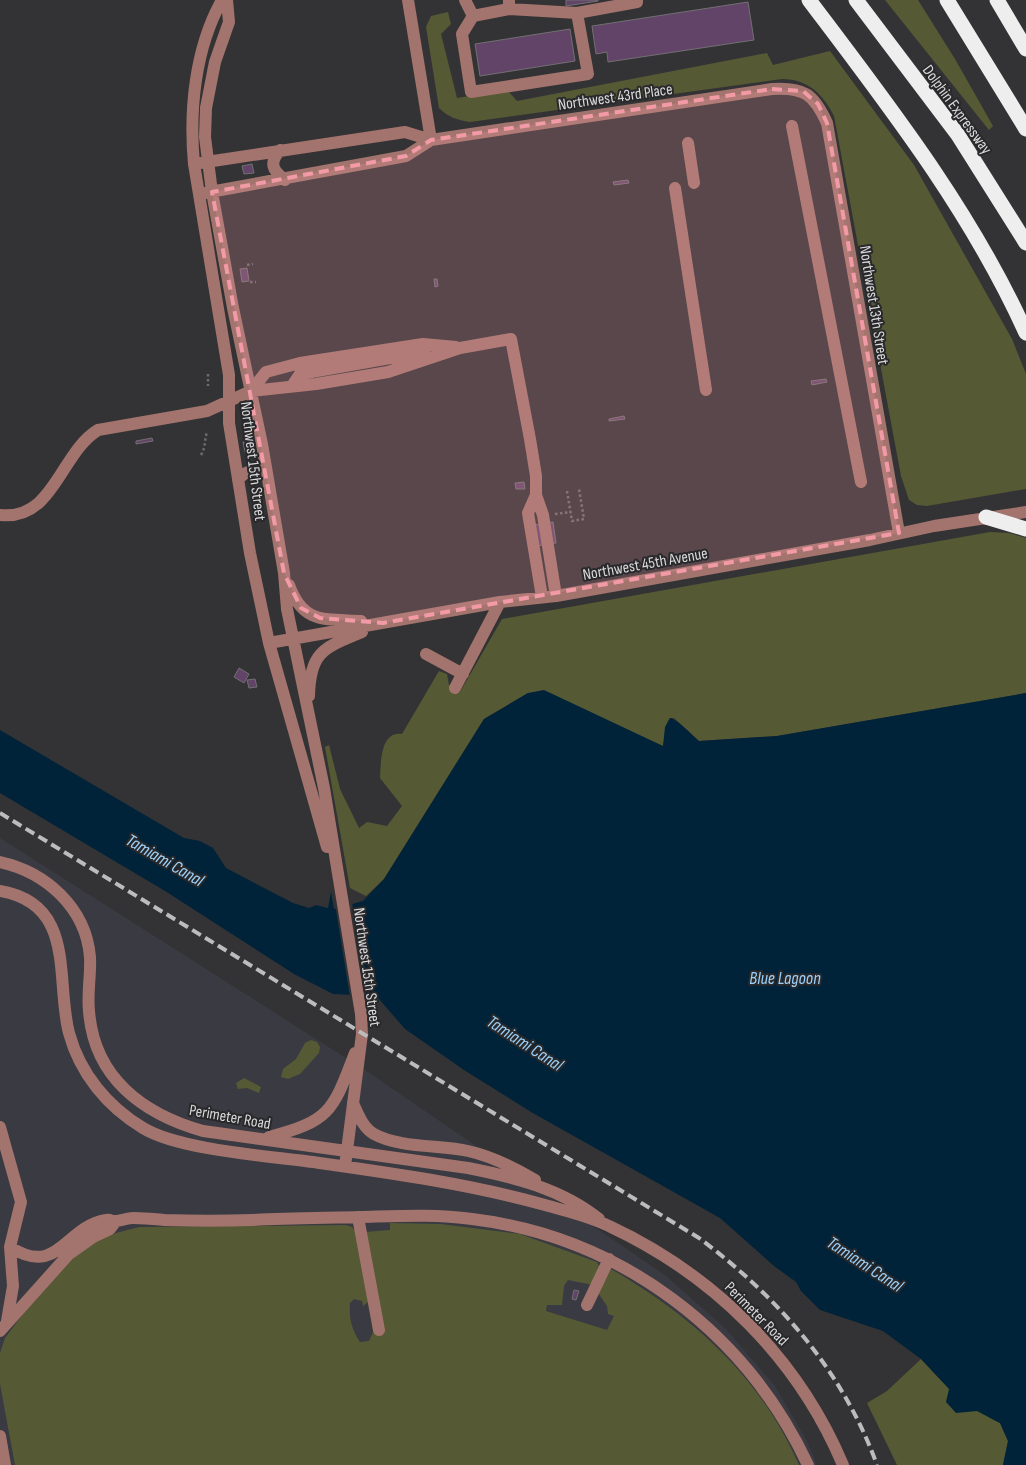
<svg xmlns="http://www.w3.org/2000/svg" width="1026" height="1465" font-family="'Sofia Sans Condensed',sans-serif">
<rect width="100%" height="100%" fill="#333335"/>
<!-- built -->
<path fill="#393a42" d="M0 838 371 1074 665 1275 726 1329 775 1386 807 1441 817 1465H0Z"/>
<!-- green -->
<path fill="#565a34" d="M885 0H918L955 59 993 126 989 130Z
M448 12 451 24 441 34 457 98 507 90 517 101 767 53 773 65 830 51 914 165 1012 339 1026 374V489L927 506 917 505 909 500 901 476 834 116C823 94 808 79 782 79L470 122C457 120 448 117 439 108L426 27 431 16Z
M990 532 1009 533 1026 538V693L777 736 699 741 674 718H670L667 723 663 746 528 693 484 719 384 879 366 896 350 888 325 747 329 745 340 789 359 828 367 822 387 826 402 806 380 778C381 763 380 731 402 734L439 671 447 674 449 685 460 692 502 619Z
M311 1040 317 1042 320 1047 319 1053 300 1074 288 1079 281 1077 283 1069 296 1059 305 1043Z
M244 1078 261 1087 259 1093 247 1088 238 1089 236 1083Z
M390 1223 441 1224 520 1234 597 1262 599 1266 593 1285 568 1280 564 1286 562 1305H547L546 1311 607 1330 614 1316 608 1314 607 1306 598 1293 611 1269C692 1316 761 1377 799 1465H15L0 1384V1353L5 1338 23 1314 84 1246 116 1233 139 1227 346 1225 352 1227 358 1235 368 1302 363 1306 362 1301 354 1299 350 1303C349 1318 351 1328 360 1342L369 1341 373 1332 365 1232 390 1230Z
M921 1359C945 1385 967 1407 1000 1423L1008 1441 1003 1465H897L867 1403 887 1391Z"/>
<!-- water -->
<path fill="#002339" d="M544 690 663 746 665 727 670 718C677 719 692 735 699 741L777 736 1026 693V1465H1003L1008 1441 1000 1423 977 1411 956 1413 946 1402 949 1389 921 1359 883 1331 820 1310 801 1291 796 1282 774 1266 720 1218 531 1112 464 1070 405 1029 379 999 369 993 353 995 333 994 294 974 165 891 0 793V730L184 838 200 841 213 848 226 868 293 903 309 908 316 905 328 908 331 892 334 909 363 901 384 879 484 719 528 693Z"/>
<!-- pier -->
<path fill="#333335" d="M333 891 336 906 352 902 366 996 350 997Z"/>
<!-- building -->
<path fill="#634469" stroke="#726f72" d="M566 0H598V1L566 6Z
M748 2 754 40 608 62 607 52 596 54 592 26Z
M570 29 575 61 480 76 475 44Z
M252 164 254 173 244 174 242 166Z
M628 180 629 183 614 185 613 182Z
M247 268 249 281 242 282 240 269Z
M434 279H437L438 286 435 287Z
M826 379 827 382 812 385 811 381Z
M624 416 625 419 609 421V419Z
M152 438 153 441 136 444V441Z
M251 441 253 451 245 452 243 442Z
M524 482 525 489H516L515 483Z
M553 522 556 543 529 547 526 526Z
M239 668 249 674 244 683 234 677Z
M255 679 257 687 249 688 247 680Z
M574 1290 579 1291 576 1300 572 1299Z"/>
<g fill="none" stroke-linecap="round" stroke-linejoin="round">
<!-- path -->
<path stroke="#6b6b6d" stroke-width="2.5" stroke-dasharray="2.5 2.5" stroke-linecap="butt" d="M247 265 253 264
M250 282H256
M208 374V386
M201 455C206 447 204 441 207 432
M567 491 572 521 584 519 579 489
M555 514 571 512"/>
<!-- minor -->
<path stroke="#a2746d" stroke-width="12" d="M222 0C195 48 189 110 194 164L229 375V423L250 553 269 643 327 847
M227 0 229 22 215 62 206 108 205 137 212 192 233 308 262 444 284 573 287 609 324 788 361 1014 362 1034 345 1166
M408 0 431 140
M465 0 473 16 509 9V0
M577 13 637 2V0
M473 16 462 34 471 92 588 74 577 13 509 9
M792 126 861 482
M688 143 694 183
M280 150C269 163 272 170 285 180
M200 163 405 132 431 140
M675 188 706 390
M199 194 406 156 431 140 772 89C804 87 814 94 827 123L899 533
M292 386 300 374 424 352
M251 391 266 372 300 363 423 344 456 347
M238 480C247 469 255 468 267 476
M536 495 528 513 542 597
M0 515C54 521 60 453 98 430L207 411 251 391 316 384 388 372 460 348 511 339 530 439 536 476V495L543 515 556 596
M289 585C303 624 324 619 361 621
M269 643 500 602 556 596 870 540 934 526 1026 512
M426 654 463 674
M455 688 500 602
M309 696C310 651 324 648 362 632
M0 862C46 872 86 908 90 957 91 975 87 993 89 1011 94 1078 143 1114 203 1131L468 1168C514 1177 562 1189 599 1219
M0 891C77 904 55 980 69 1033 80 1074 108 1107 143 1128 179 1150 269 1156 313 1162 391 1173 470 1184 545 1205 566 1211 589 1216 609 1226 714 1275 798 1358 843 1465
M353 1103C358 1114 363 1128 374 1134 399 1148 440 1145 468 1151 491 1156 515 1168 535 1180
M0 1127 21 1202 10 1247 13 1286 7 1321
M269 1137C331 1121 333 1110 355 1053
M358 1217 379 1330
M10 1247C59 1278 64 1227 106 1220 111 1219 110 1221 115 1221 121 1221 127 1218 133 1218 144 1218 154 1219 165 1220 194 1221 223 1221 252 1220 289 1218 326 1218 362 1217 399 1216 436 1214 472 1219 620 1237 745 1331 808 1465
M587 1305 609 1259
M0 1331 69 1254 93 1237 110 1229 116 1221
M0 1436 5 1465"/>
<!-- highway -->
<path stroke="#eee" stroke-width="15" d="M809 0C889 106 971 211 1026 333
M856 0 958 135 1026 243
M947 0 1026 129
M997 0 1026 49
M986 517 1026 529"/>
<!-- rail -->
<path stroke="#bcbcbe" stroke-width="4" stroke-dasharray="10 5" stroke-linecap="butt" d="M0 813 699 1238C778 1297 843 1371 877 1465"/>
</g>
<!-- marked area -->
<path fill="#f39aa7" fill-opacity="0.2" stroke="#f39aa7" stroke-width="4" stroke-dasharray="10 6" stroke-linejoin="round" d="M772 89 803 91 818 104 827 123 899 533 383 623 320 618 301 608 284 573 212 192 406 156 431 140Z"/>
<g text-anchor="middle" stroke-width="4" stroke-linejoin="round" paint-order="stroke">
<!-- street labels -->
<g font-size="16" fill="#dadadc" stroke="#29292b">
<text transform="translate(615 96) rotate(-8)" y="6">Northwest 43rd Place</text>
<text transform="translate(958 109) rotate(54)" y="6">Dolphin Expressway</text>
<text transform="translate(875 305) rotate(81)" y="6">Northwest 13th Street</text>
<text transform="translate(254 461) rotate(83)" y="6">Northwest 15th Street</text>
<text transform="translate(645 563) rotate(-10)" y="6">Northwest 45th Avenue</text>
<text transform="translate(368 967) rotate(82)" y="6">Northwest 15th Street</text>
<text transform="translate(230 1116) rotate(10)" y="6">Perimeter Road</text>
<text transform="translate(757 1313) rotate(45)" y="6">Perimeter Road</text>
</g>
<!-- water labels -->
<g font-size="18" font-style="italic" fill="#9bd2fb" stroke="#29292b">
<text transform="translate(165 860) rotate(30)" y="6">Tamiami Canal</text>
<text x="785" y="984">Blue Lagoon</text>
<text transform="translate(525 1043) rotate(33)" y="6">Tamiami Canal</text>
<text transform="translate(865 1264) rotate(33)" y="6">Tamiami Canal</text>
</g>
</g>
</svg>
